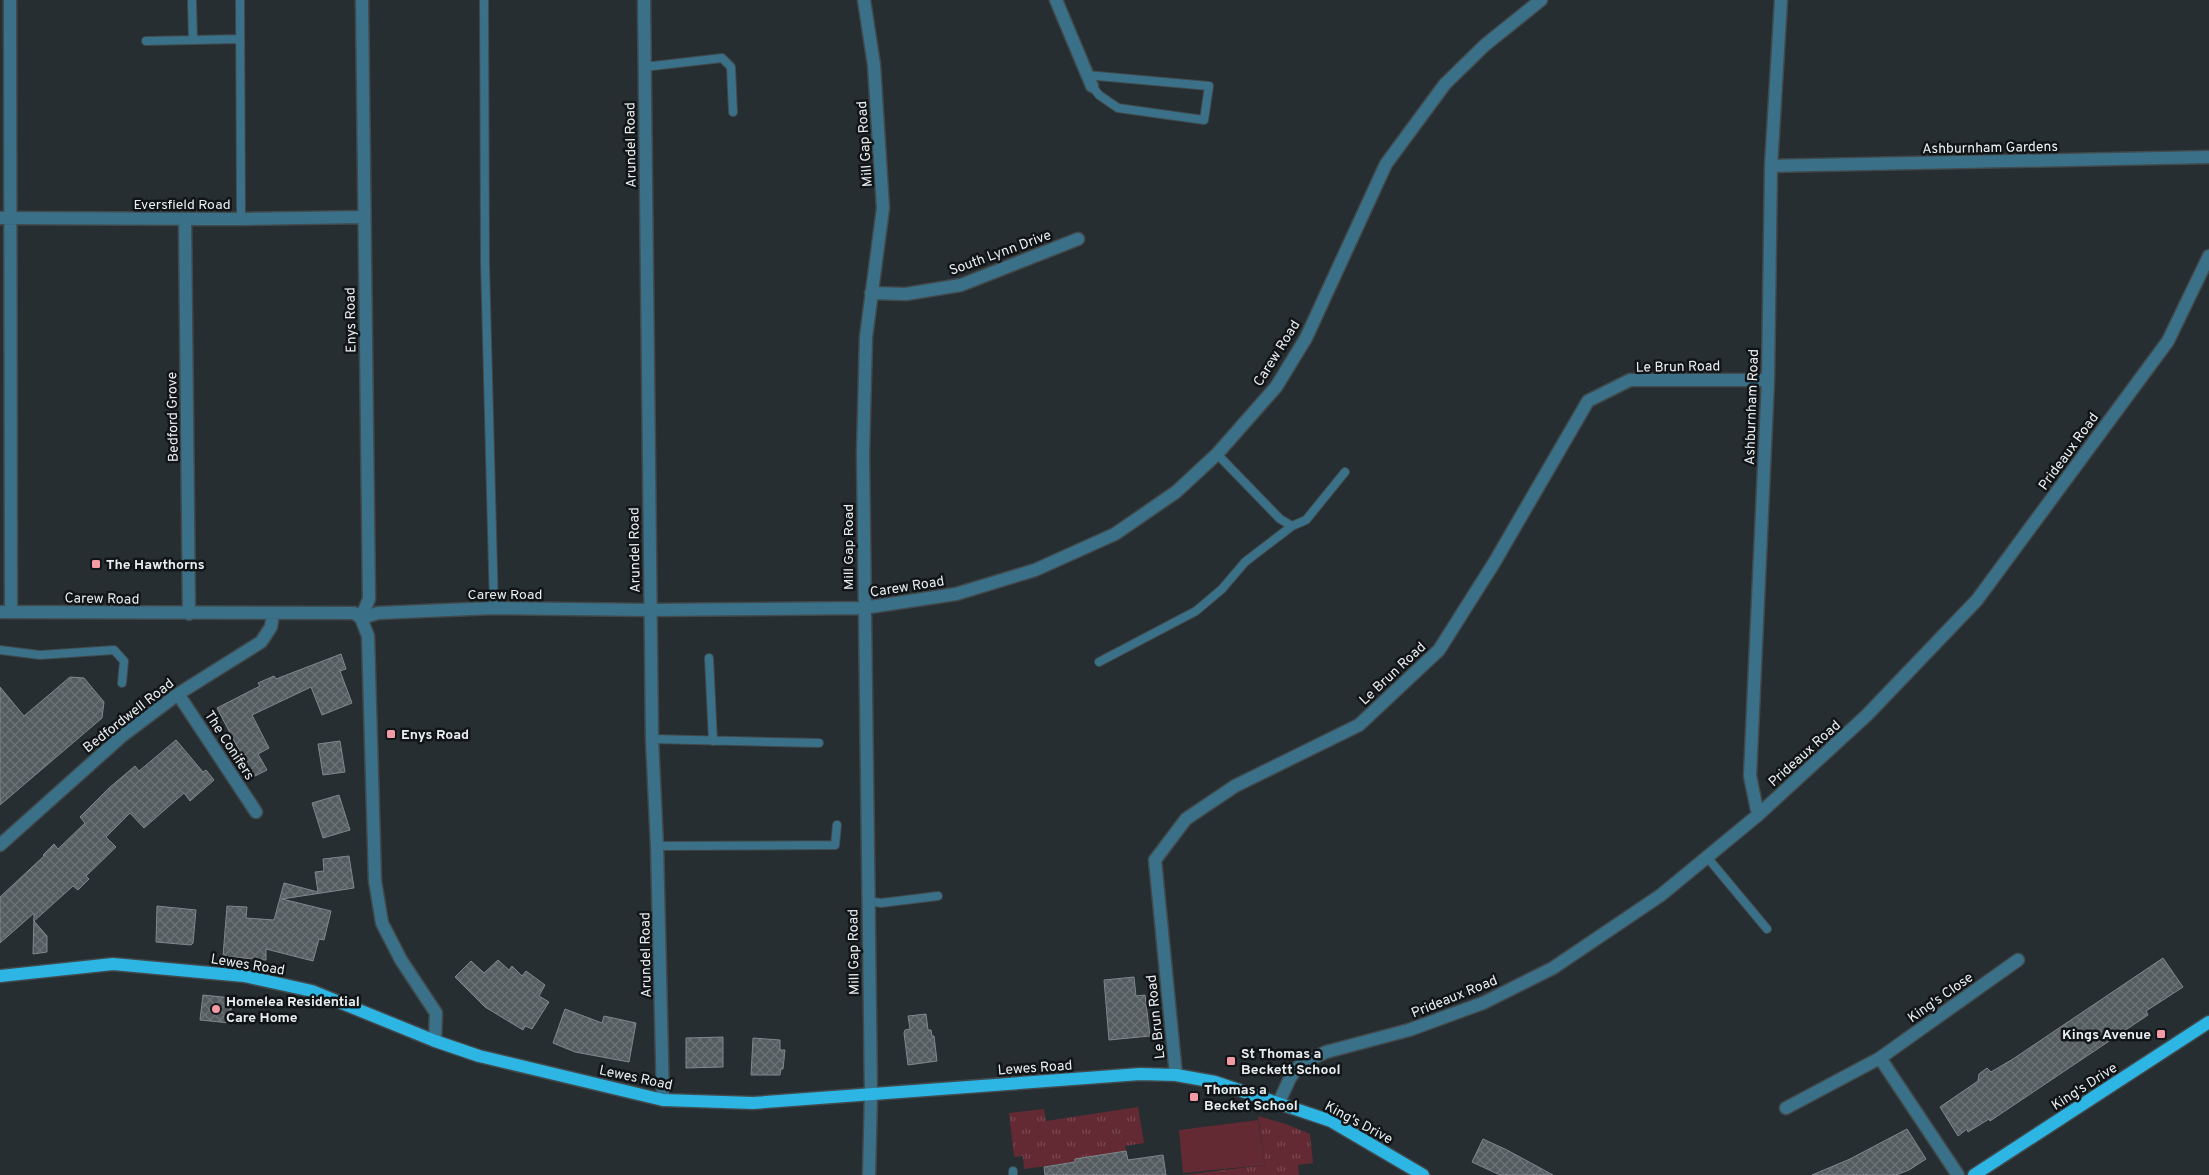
<svg xmlns="http://www.w3.org/2000/svg" width="2209" height="1175" font-family="Overpass,sans-serif">
<defs>
<pattern id="park-tufts" width="24" height="20" patternUnits="userSpaceOnUse" patternTransform="scale(1.25)"><rect width="24" height="20" fill="#642a33"/><path d="M3 7l-1-3M5 7V3M7 7l1-3M15 17l-1-3M17 17v-4M19 17l1-3" fill="none" stroke="#7a4951"/></pattern>
<pattern id="building-cross-hatch" width="8" height="8" patternUnits="userSpaceOnUse" patternTransform="scale(1.25)"><rect width="8" height="8" fill="#545c60"/><path d="M0 0l8 8M0 8l8-8" fill="none" stroke="#6d7477"/></pattern>
</defs>
<rect width="100%" height="100%" fill="#262e31"/>
<!-- green -->
<path fill="#642a33" d="M1258 1120 1265 1165 1183 1173 1179 1130Z"/>
<!-- park -->
<path fill="url(#park-tufts)" d="M1138 1107 1144 1143 1125 1146 1126 1151 1075 1159V1162L1024 1169 1023 1156 1014 1157 1009 1113 1044 1109 1046 1121Z
M1258 1116 1286 1124 1310 1134 1313 1163 1298 1165 1299 1175H1183L1265 1165Z"/>
<!-- building -->
<path fill="url(#building-cross-hatch)" stroke="#7f888c" d="M341 654 346 669 340 671 352 703 322 715 311 687 252 715 269 748 258 754 267 770 253 777 217 708 260 686 258 683 274 676 276 679Z
M70 677 84 678 104 702 102 718 0 805V687L24 716Z
M176 740 203 772 206 770 214 780 190 801 184 793 144 828 130 813 106 837 116 847 86 876 89 879 78 890 73 886 34 921 47 936V952L33 954 34 913 0 943V897L44 856 43 855 54 844 58 849 85 823 80 817 109 788 135 766 139 771Z
M340 741 345 772 323 775 318 744Z
M339 795 350 830 323 838 312 803Z
M349 856 354 888 282 899 331 911 324 940 319 939 313 961 266 949V960L223 956 227 906 247 907 246 918 274 920 284 883 318 892 315 872 324 871 323 859Z
M157 906 196 910 193 943 191 945 156 942Z
M2163 958 2183 987 2146 1011 2148 1015 1990 1121 1989 1119 1968 1132 1967 1129 1958 1136 1940 1107 1978 1081 1979 1074 1987 1068 1991 1072 2013 1059Z
M498 960 509 970 512 966 522 976 526 971 545 985 539 996 549 1002 532 1029 525 1026 523 1030 485 1007 455 977 471 961 484 973Z
M1134 977 1136 996 1145 995 1150 1036 1109 1040 1104 980Z
M203 995 232 998 230 1023 200 1020Z
M565 1009 602 1023 604 1016 636 1023 629 1062 575 1052 553 1043Z
M926 1014 928 1030H931L932 1036H934L937 1061 908 1065 904 1033 905 1030 910 1029 908 1016Z
M723 1037V1067L686 1068V1038Z
M753 1038 780 1040V1050H785L783 1069H781L780 1075H751Z
M1907 1129 1926 1159 1909 1170 1896 1175H1812L1850 1159Z
M1483 1139 1507 1150 1553 1175H1500L1472 1162Z
M1126 1151 1128 1160 1163 1155 1166 1175H1045L1044 1167 1075 1162V1159Z"/>
<g fill="none" stroke-linecap="round" stroke-linejoin="round">
<defs>
<path id="lane" d="M240 0 241 219
M484 0 485 263 494 608
M192 2 193 40
M146 41 240 39
M644 67 722 58 731 67 733 112
M1086 75 1209 86 1204 120 1118 108 1099 95 1092 86
M1217 454 1280 519 1292 526 1306 520 1345 472
M0 650 40 655 114 650 124 661 122 683
M709 658 713 741
M1099 662 1196 611 1222 589 1245 562 1292 526
M652 739 819 743
M657 846 835 845 837 825
M1707 857 1767 929
M867 901 881 903 938 896
M1013 1171V1175"/>
<path id="street" d="M10 0 11 612
M644 0 652 739 657 846 663 1100
M864 0 874 65 883 208 866 337 863 453 871 1095 869 1175
M1056 0 1092 86
M1771 166 2209 157
M0 218 241 219 364 217
M185 219 189 614
M871 293 906 294 961 285 1078 239
M0 612 354 613 361 618 378 613 494 608 650 610 863 608 956 594 1035 570 1115 534 1176 492 1217 454 1276 387 1306 338 1386 164 1445 84 1485 45 1541 0
M361 618 369 599 362 0
M361 618 368 636 375 881 382 923 401 960 436 1013 435 1041
M178 694 256 812
M1758 815 1750 776 1768 380 1771 166 1781 0
M0 845 122 736 178 694 261 642 271 627 273 614
M1880 1058 1958 1175
M1176 1075 1155 860 1186 819 1235 786 1359 725 1439 650 1494 563 1588 401 1630 380H1768
M1279 1102 1290 1078 1298 1067 1311 1059 1326 1052 1409 1030 1483 1003 1553 968 1661 895 1758 815 1867 715 1977 600 2168 341 2209 256
M1786 1108 1880 1058 2018 960"/>
<path id="primary" d="M0 976 113 964 244 976 312 991 435 1041 479 1056 663 1100 753 1103 1140 1074 1176 1075 1215 1082 1331 1121 1423 1175
M1974 1175 2209 1022"/>
</defs>
<!-- lane casing -->
<use href="#lane" stroke="#41494c" stroke-width="10"/>
<!-- street casing -->
<use href="#street" stroke="#41494c" stroke-width="15"/>
<!-- primary casing -->
<use href="#primary" stroke="#41494c" stroke-width="15"/>
<!-- lane -->
<use href="#lane" stroke="#3a7188" stroke-width="8"/>
<!-- street -->
<use href="#street" stroke="#3a7188" stroke-width="12"/>
<!-- primary -->
<use href="#primary" stroke="#2db5e4" stroke-width="12"/>
</g>
<!-- markers -->
<g fill="#f49aa5" stroke="#121517" stroke-width="2">
<rect x="91" y="559" width="10" height="10" rx="2.5"/>
<rect x="386" y="729" width="10" height="10" rx="2.5"/>
<circle cx="216" cy="1009" r="5"/>
<rect x="2156" y="1029" width="10" height="10" rx="2.5"/>
<rect x="1226" y="1056" width="10" height="10" rx="2.5"/>
<rect x="1189" y="1092" width="10" height="10" rx="2.5"/>
</g>
<g text-anchor="middle" stroke-width="5" stroke-linejoin="round" paint-order="stroke">
<!-- street labels -->
<g font-size="14" fill="#e8edef" stroke="#121517">
<text transform="translate(864 144) rotate(-94)" y="5">Mill Gap Road</text>
<text transform="translate(630 145) rotate(-91)" y="5">Arundel Road</text>
<text transform="translate(1990 147) rotate(-1)" y="5">Ashburnham Gardens</text>
<text x="182" y="209">Eversfield Road</text>
<text transform="translate(1000 252) rotate(-20)" y="5">South Lynn Drive</text>
<text transform="translate(350 320) rotate(-91)" y="5">Enys Road</text>
<text transform="translate(1276 353) rotate(-58)" y="5">Carew Road</text>
<text transform="translate(1678 366) rotate(-1)" y="5">Le Brun Road</text>
<text transform="translate(1751 407) rotate(-88)" y="5">Ashburnham Road</text>
<text transform="translate(172 417) rotate(-91)" y="5">Bedford Grove</text>
<text transform="translate(2068 451) rotate(-54)" y="5">Prideaux Road</text>
<text transform="translate(848 547) rotate(-90)" y="5">Mill Gap Road</text>
<text transform="translate(634 550) rotate(-91)" y="5">Arundel Road</text>
<text transform="translate(907 586) rotate(-9)" y="5">Carew Road</text>
<text x="505" y="599">Carew Road</text>
<text transform="translate(102 598) rotate(1)" y="5">Carew Road</text>
<text transform="translate(1392 673) rotate(-43)" y="5">Le Brun Road</text>
<text transform="translate(128 715) rotate(-38)" y="5">Bedfordwell Road</text>
<text transform="translate(230 745) rotate(57)" y="5">The Conifers</text>
<text transform="translate(1804 753) rotate(-42)" y="5">Prideaux Road</text>
<text transform="translate(853 952) rotate(-91)" y="5">Mill Gap Road</text>
<text transform="translate(645 955) rotate(-91)" y="5">Arundel Road</text>
<text transform="translate(248 964) rotate(9)" y="5">Lewes Road</text>
<text transform="translate(1454 996) rotate(-22)" y="5">Prideaux Road</text>
<text transform="translate(1940 997) rotate(-35)" y="5">King's Close</text>
<text transform="translate(1155 1017) rotate(-96)" y="5">Le Brun Road</text>
<text transform="translate(1035 1067) rotate(-4)" y="5">Lewes Road</text>
<text transform="translate(636 1077) rotate(12)" y="5">Lewes Road</text>
<text transform="translate(2084 1086) rotate(-33)" y="5">King's Drive</text>
<text transform="translate(1359 1122) rotate(28)" y="5">King's Drive</text>
</g>
<!-- poi labels -->
<g font-size="14" font-weight="bold" fill="#e8edef" stroke="#121517" text-anchor="start">
<text x="106" y="569">The Hawthorns</text>
<text x="401" y="739">Enys Road</text>
<text x="226" y="1006">Homelea Residential<tspan x="226" dy="16">Care Home</tspan></text>
<text x="2151" y="1039" text-anchor="end">Kings Avenue</text>
<text x="1241" y="1058">St Thomas a<tspan x="1241" dy="16">Beckett School</tspan></text>
<text x="1204" y="1094">Thomas a<tspan x="1204" dy="16">Becket School</tspan></text>
</g>
</g>
</svg>
